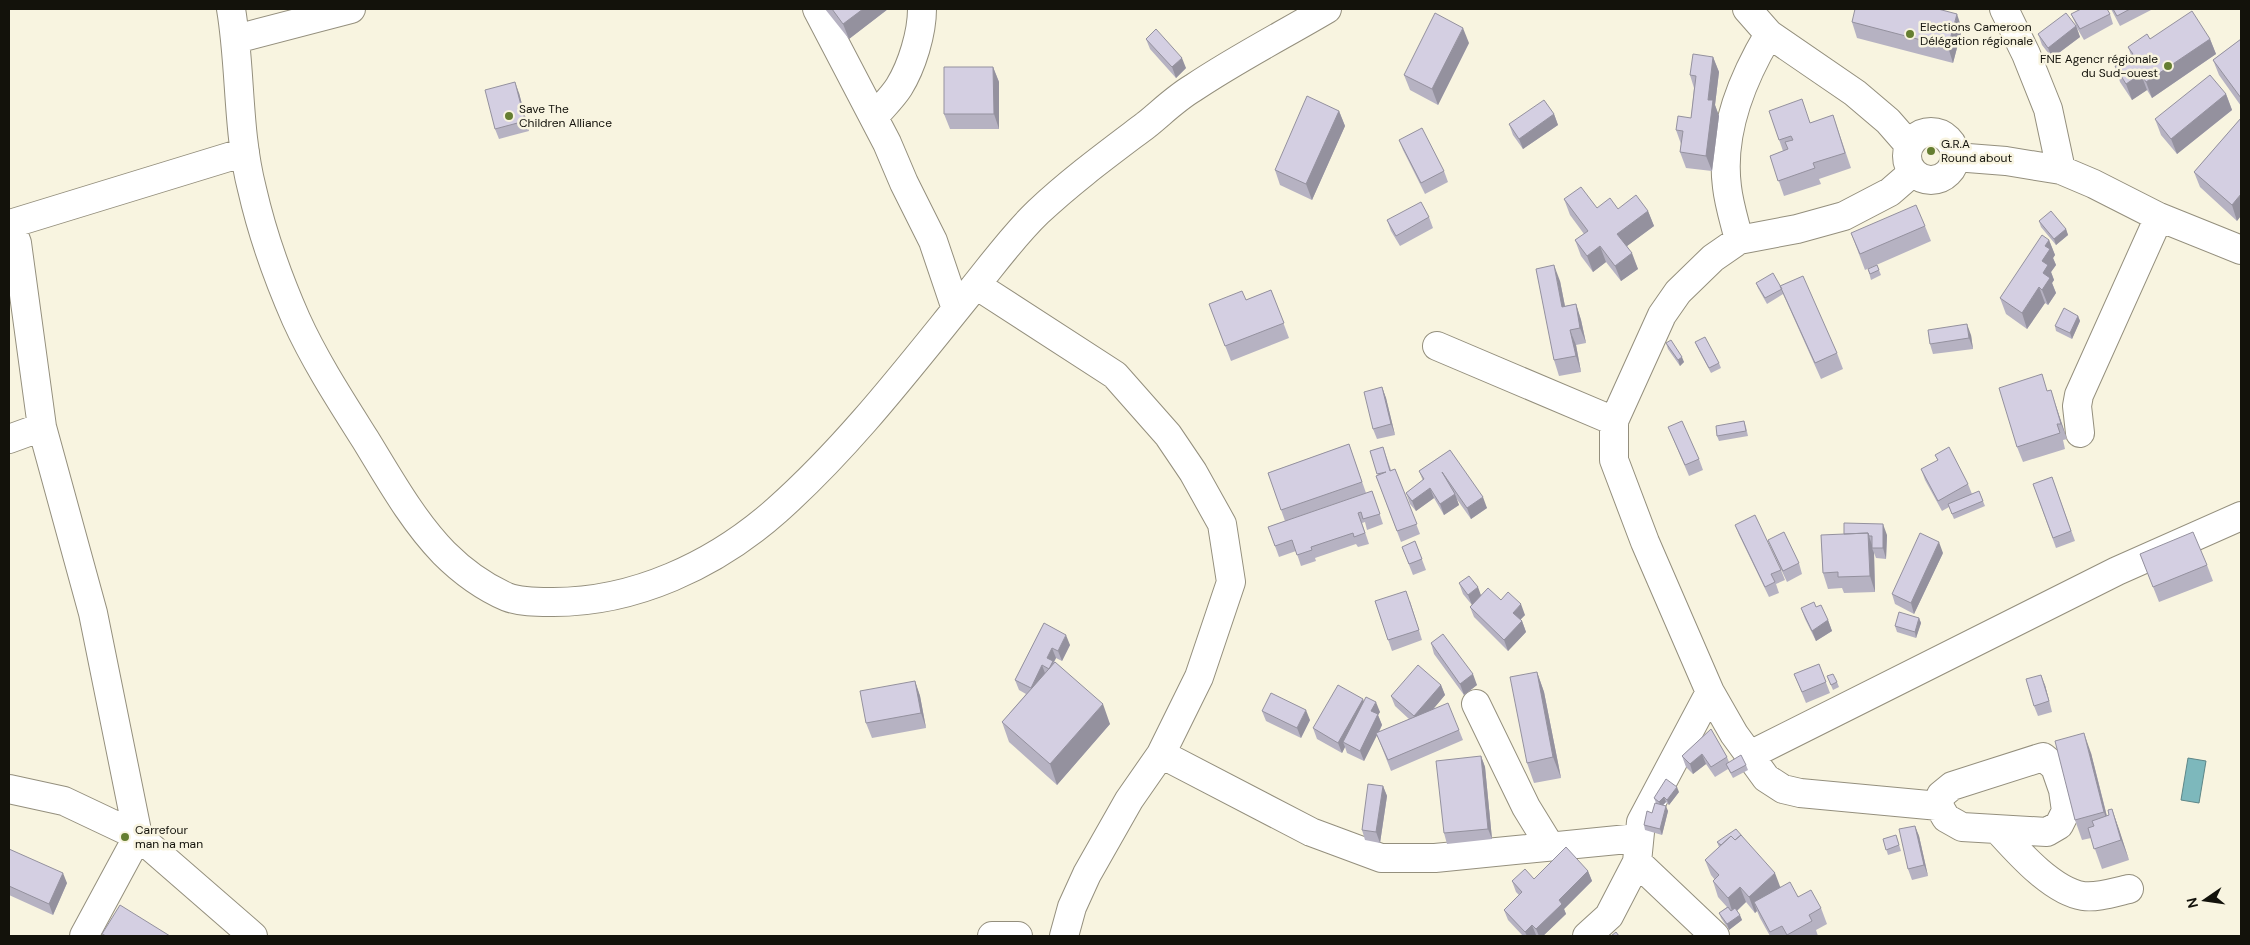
<svg xmlns="http://www.w3.org/2000/svg" width="2250" height="945" font-family="'DM Sans',sans-serif">
<rect width="100%" height="100%" fill="#f8f4e0"/>
<!-- water -->
<path fill="#7db8bc" stroke="#5d8687" d="M2188 758 2206 761 2199 803 2181 800Z"/>
<g fill="none" stroke-linecap="round" stroke-linejoin="round">
<defs>
<path id="minor" d="M231 9C241 68 237 131 252 189 262 233 278 278 296 319 315 361 341 401 365 439 389 478 412 520 444 553 461 570 484 587 507 597 520 602 536 602 550 602 634 603 715 565 777 510 850 445 910 366 971 291 993 264 1013 236 1038 212 1072 180 1109 153 1146 125 1161 113 1176 98 1193 88 1236 59 1283 35 1327 9
M817 9 887 143 904 183 933 241 956 309
M1747 9 1769 34 1855 93 1888 121 1909 145
M2004 9 2026 54 2048 109 2061 170
M236 39 351 9
M874 117C882 107 892 98 899 87 912 66 922 33 922 9
M1907 156a24 24 0 1 1 48 0a24 24 0 1 1-48 0Z
M1955 157 2006 161 2061 170 2094 184 2159 217 2241 250
M1913 172 1890 192 1844 216 1797 229 1739 240 1713 258 1678 292 1662 315 1614 421V460L1645 542 1710 692 1734 734 1766 778 1783 789 1800 793 1939 806
M1739 240C1735 223 1729 205 1727 187 1720 133 1742 79 1769 34
M976 285 1115 375 1168 435 1193 472 1222 524 1231 582 1199 677 1161 754 1129 800 1087 874 1072 907 1064 936
M1437 346 1614 421
M2080 433 2077 406 2079 395 2159 217
M9 439 42 427
M1476 704 1526 807 1550 846
M1161 754 1311 832 1381 858H1435L1638 838
M1750 755 2117 571 2241 516
M2043 757 2055 767 2063 790 2066 811 2059 825 2047 832 1962 827 1946 818 1939 806 1941 795 1952 786Z
M9 789 64 801 138 836 253 936
M1998 830C2018 852 2052 891 2083 896 2097 898 2115 892 2129 889
M1637 862 1715 936
M84 936 138 836 93 613 42 427 17 243 10 224 245 152
M992 936H1018
M1587 936 1609 916 1637 862 1641 822 1710 692"/>
</defs>
<!-- minor casing -->
<use href="#minor" stroke="#948f7d" stroke-width="30"/>
<!-- minor -->
<use href="#minor" stroke="#fff" stroke-width="28"/>
</g>
<!-- wall -->
<path fill="#b6b2c2" d="M825 9H888L849 39Z
M2111 9H2153L2120 26Z
M2071 14H2110L2113 24 2084 40 2077 28 2080 37 2052 58 2042 45 2038 34 2076 25Z
M1852 22 1962 29 1953 63 1857 38Z
M1146 39 1186 68 1176 78 1150 49Z
M2150 39H2210L2216 54 2152 98 2147 90 2132 100 2120 82 2115 66 2131 55 2128 47Z
M2241 39V106L2219 75 2213 60Z
M1469 43 1438 105 1410 90 1404 75Z
M1713 57 1719 72 1715 105 1719 116 1712 171 1686 168 1680 152 1681 144 1676 130 1691 118 1694 88 1690 75Z
M993 67 999 82V129H950L944 114Z
M519 93 529 131 499 139 495 129Z
M2226 94 2232 110 2177 154 2161 135 2155 119Z
M1339 111 1345 126 1312 200 1280 185 1275 170Z
M1769 111 1811 123 1833 115 1851 168 1819 179 1821 184 1784 196 1770 156 1783 151Z
M1554 114 1558 125 1523 149 1513 135 1509 124Z
M2241 118 2237 221 2200 187 2194 172Z
M1399 140 1444 171 1448 182 1425 194 1403 150Z
M1564 199 1597 208 1648 211 1654 226 1627 246 1638 269 1621 281 1606 262 1593 272 1581 256 1575 240 1584 234 1570 215Z
M1429 217 1433 228 1400 246 1391 231 1387 220Z
M2039 221 2066 229 2068 235 2056 245 2041 227Z
M1925 226 1931 241 1865 270 1851 233Z
M2049 240 2055 255 2053 258 2056 265 2051 272 2054 280 2052 283 2056 293 2048 305 2045 303 2027 329 2006 314 2000 298Z
M1877 265 1881 275 1871 280 1868 269Z
M1560 281 1565 306 1576 304 1581 320 1586 343 1576 345 1581 372 1559 376 1554 360Z
M1756 283 1781 287 1837 353 1843 369 1821 379 1783 294 1767 304 1758 288Z
M1271 290 1289 338 1231 361 1209 304 1246 300Z
M2078 316 2080 321 2072 339 2056 331 2055 326Z
M1971 335 1973 349 1933 354 1930 344Z
M1695 342 1719 363 1721 368 1711 373 1697 347Z
M1666 343 1684 362 1680 366 1668 349Z
M1382 387 1386 398 1395 435 1377 439 1373 429Z
M2048 391 2056 406 2067 439 2063 440 2065 449 2023 462 2017 447Z
M1744 421 1746 427 1748 436 1719 441 1717 436Z
M1668 427 1699 459 1703 470 1689 476Z
M1349 444 1366 493 1285 521 1268 473Z
M1383 447 1391 470 1395 469 1420 534 1401 542 1376 476 1378 475 1370 451Z
M1450 450 1487 508 1471 519 1456 498 1459 505 1444 515 1434 498 1416 511 1410 504 1406 493 1423 481 1419 471Z
M1935 455 1968 484 1972 494 1979 491 1985 506 1954 519 1949 507 1942 511 1925 480 1921 469 1938 461Z
M2052 477 2075 541 2056 548 2033 484Z
M1372 491 1383 524 1367 530 1365 522 1362 523 1369 544 1358 547 1356 544 1315 558 1316 561 1301 566 1296 551 1279 557 1268 527Z
M1735 525 1781 570 1785 580 1776 584 1779 593 1769 597 1739 535Z
M1821 535H1887L1886 559 1876 558 1874 553 1875 592 1844 593 1842 588 1828 589 1823 573Z
M1768 540 1799 563 1802 574 1787 582 1772 550Z
M1415 541 1426 570 1413 575 1402 547Z
M1943 553 1914 614 1895 604 1892 594Z
M2140 554 2207 565 2213 581 2159 602Z
M1459 583 1481 595 1501 600 1525 615 1520 620 1522 621 1526 632 1508 651 1474 617 1470 607 1472 605 1463 594Z
M1375 601H1410L1422 640 1392 651Z
M1816 607 1828 620 1832 631 1816 641 1805 619 1801 608Z
M1919 618 1921 623 1916 638 1897 632 1895 626Z
M1044 623 1070 645 1062 661 1056 658 1054 663 1110 724 1057 785 1009 742 1002 722 1026 694 1019 690 1015 680Z
M1431 643 1477 685 1464 695 1434 654Z
M1819 664 1830 693 1806 703 1794 674Z
M1537 672 1544 692 1561 778 1534 783 1527 763Z
M1827 676 1837 682 1839 687 1833 690Z
M915 681 920 696 926 728 872 738 866 723Z
M1441 685 1445 695 1434 708 1459 730 1463 740 1391 771 1377 735 1364 761 1347 753 1345 747 1342 753 1317 739 1313 728 1363 701 1380 712 1378 715 1382 725 1379 732 1409 719 1395 706 1391 696Z
M2045 685 2052 712 2038 716 2034 706Z
M1262 711 1310 720 1301 738 1266 721Z
M1711 729 1727 757 1729 762 1746 765 1748 770 1733 778 1728 769 1715 777 1706 764 1693 774 1686 767 1682 756Z
M2091 753 2107 816 2109 815 2112 809 2129 860 2102 869 2091 838 2082 840 2075 820Z
M1481 756 1485 767 1492 839 1447 844 1444 833Z
M1383 786 1387 796 1380 843 1365 840 1362 830Z
M1679 792 1669 805 1666 802 1663 805 1668 811 1662 835 1645 830 1644 825 1652 813 1656 803 1654 798Z
M1915 826 1919 836 1928 876 1912 880 1908 869Z
M1896 835 1901 851 1888 855 1883 839Z
M1717 842 1781 887 1821 908 1827 924 1816 930 1818 936H1770L1760 918 1757 911 1755 913 1746 902 1737 911 1742 920 1729 930 1721 918 1719 913 1727 907 1718 897 1713 881 1715 880 1711 875 1705 860 1719 847Z
M9 849 67 883 53 915 9 895Z
M1588 871 1592 881 1564 909 1566 914 1543 936H1537L1536 935 1535 936H1523L1508 920 1504 910 1519 895 1516 892 1512 881Z"/>
<!-- shaded-wall -->
<path fill="#94919e" d="M863 9H888L849 39 843 24Z
M1957 14 1962 29 1953 63 1948 47Z
M2076 26 2080 37 2052 58 2048 48Z
M1463 28 1469 43 1438 105 1432 89Z
M2210 39 2216 54 2152 98 2146 82Z
M1713 57 1719 72 1715 105 1719 116 1712 171 1706 156 1708 100Z
M1182 58 1186 68 1176 78 1172 67Z
M993 67 999 82V129L994 114Z
M2141 74 2147 90 2132 100 2126 84Z
M515 82 519 93 529 131 525 121Z
M2226 94 2232 110 2177 154 2171 139Z
M1339 111 1345 126 1312 200 1306 184Z
M1554 114 1558 125 1523 149 1519 139Z
M2241 194V216L2237 221 2232 205Z
M1648 211 1654 226 1623 249 1617 234Z
M2066 229 2068 235 2056 245 2054 239Z
M2049 240 2055 255 2053 258 2056 265 2051 272 2054 280 2052 283 2056 293 2048 305 2042 290 2043 273 2042 261 2045 246Z
M1600 246 1606 262 1593 272 1587 256Z
M1632 253 1638 269 1621 281 1615 266Z
M1554 265 1560 281 1568 322 1562 307Z
M2039 287 2045 303 2027 329 2022 313Z
M1576 304 1581 320 1586 343 1580 328Z
M2078 316 2080 321 2072 339 2070 333Z
M1967 324 1971 335 1973 349 1969 338Z
M1570 330 1576 345 1581 372 1576 356Z
M1682 357 1684 362 1680 366 1678 360Z
M1382 387 1386 398 1395 435 1391 424Z
M2051 390 2056 406 2067 439 2061 424Z
M1430 488 1434 498 1416 511 1412 501Z
M1455 494 1459 505 1444 515 1440 504Z
M1483 497 1487 508 1471 519 1467 508Z
M1883 524 1887 535 1886 559 1883 548Z
M1868 533 1873 548H1872L1874 553 1875 592 1870 576Z
M1939 542 1943 553 1914 614 1911 603Z
M1478 587 1482 598 1472 605 1468 595Z
M1521 604 1525 615 1517 623 1513 613Z
M1919 618 1921 623 1916 638 1915 632Z
M1828 620 1832 631 1816 641 1812 631Z
M1522 621 1526 632 1508 651 1504 640Z
M1066 635 1070 645 1062 661 1058 651Z
M1052 648 1056 658 1053 663 1049 669 1047 658Z
M1042 665 1046 676 1035 699 1031 688Z
M1537 672 1544 692 1561 778 1553 757Z
M1473 674 1477 685 1464 695 1460 684Z
M2041 675 2045 685 2052 712 2049 701Z
M915 681 920 696 926 728 921 713Z
M1441 685 1445 695 1418 727 1414 716Z
M1363 699 1367 710 1343 742 1345 747 1342 753 1338 743Z
M1376 702 1380 712 1378 715 1382 725 1364 761 1360 751 1371 711Z
M1103 704 1110 724 1057 785 1050 764Z
M1306 710 1310 720 1301 738 1297 728Z
M2084 733 2091 753 2111 833 2104 812Z
M1702 754 1706 764 1693 774 1690 764Z
M1481 756 1485 767 1492 839 1488 829Z
M1383 786 1387 796 1380 843 1376 832Z
M1677 787 1679 792 1669 805 1667 800Z
M1664 797 1666 802 1661 807 1659 802Z
M1666 806 1668 811 1662 835 1660 829Z
M2112 809 2119 829 2129 860 2121 840Z
M1915 826 1919 836 1928 876 1924 865Z
M1588 871 1592 881 1564 909 1566 914 1543 936H1539L1536 929 1559 900Z
M63 873 67 883 53 915 49 904Z
M1775 873 1781 889 1754 902 1757 911 1755 913 1749 897Z
M1740 887 1746 902 1733 914 1728 898Z
M1740 915 1742 920 1729 930 1727 924Z
M1532 925 1536 935 1535 936H1527L1525 932Z"/>
<!-- building -->
<path fill="#d4cfe2" stroke="#94919e" d="M832 9H863L843 24Z
M1855 9H1938L1957 14 1948 47 1852 22Z
M2081 9H2107L2110 14 2080 29 2071 14Z
M2113 9H2130L2117 16Z
M2192 11 2210 39 2146 82 2141 74 2126 84 2115 66 2133 54 2128 47 2147 34 2150 39Z
M1435 13 1463 28 1432 89 1404 75Z
M2066 13 2076 26 2048 48 2038 34Z
M1156 29 1182 58 1172 67 1146 39Z
M2241 39V98L2213 60Z
M1693 54 1713 57 1708 100H1713L1706 156 1680 152 1683 131 1676 130 1678 116 1691 118 1696 76 1690 75Z
M944 67H993L994 114H944Z
M2210 75 2226 94 2171 139 2155 119Z
M515 82 525 121 495 129 485 90Z
M1307 96 1339 111 1306 184 1275 170Z
M1802 99 1810 123 1833 115 1845 153 1813 163 1815 168 1778 181 1770 156 1788 149 1785 142 1793 140 1791 136 1779 140 1769 111Z
M1544 100 1554 114 1519 139 1509 124Z
M2241 118V194L2232 205 2194 172Z
M1422 128 1444 171 1421 183 1399 140Z
M1581 187 1597 208 1610 198 1618 209 1636 195 1648 211 1617 234 1632 253 1615 266 1600 246 1587 256 1575 240 1588 231 1564 199Z
M1421 202 1429 217 1396 236 1387 220Z
M1916 205 1925 226 1860 254 1851 233Z
M2051 211 2066 229 2054 239 2039 221Z
M2042 235 2049 240 2045 246 2050 249 2042 261 2048 265 2043 273 2050 278 2042 290 2039 287 2022 313 2000 298Z
M1554 265 1562 307 1576 304 1580 328 1570 330 1576 356 1554 360 1536 269Z
M1877 265 1879 270 1870 274 1868 269Z
M1773 273 1782 289 1765 298 1756 283Z
M1803 276 1837 353 1815 363 1780 286Z
M1271 290 1284 323 1225 346 1209 304 1242 291 1246 300Z
M2064 308 2078 316 2070 333 2055 326Z
M1967 324 1969 338 1930 344 1928 330Z
M1705 337 1719 363 1709 368 1695 342Z
M1671 340 1682 357 1678 360 1666 343Z
M2042 374 2047 391 2051 390 2061 424H2057L2060 433 2017 447 1999 388Z
M1382 387 1391 424 1373 429 1364 392Z
M1682 421 1699 459 1685 465 1668 427Z
M1744 421 1746 431 1717 436 1716 426Z
M1349 444 1362 482 1281 510 1268 473Z
M1383 447 1390 471 1395 469 1417 524 1397 531 1376 476 1386 472 1377 474 1370 451Z
M1949 447 1968 484 1938 501 1921 469 1938 460 1935 455Z
M1450 450 1483 497 1467 508 1442 472 1455 494 1440 504 1430 488 1412 501 1406 493 1424 479 1419 471Z
M2052 477 2071 531 2053 538 2033 484Z
M1372 491 1380 514 1363 519 1361 512 1358 513 1365 533 1354 537 1353 533 1311 547 1312 550 1297 555 1292 540 1275 546 1268 527Z
M1979 491 1983 501 1952 514 1948 504Z
M1755 515 1781 570 1771 574 1775 582 1765 587 1735 525Z
M1844 523 1883 524V548H1872V536H1869L1868 533 1844 534Z
M1784 532 1799 563 1783 571 1768 540Z
M2193 532 2207 565 2153 587 2140 554Z
M1868 533 1870 576 1838 577V572L1823 573 1821 535Z
M1920 533 1939 542 1911 603 1892 594Z
M1415 541 1422 559 1409 564 1402 547Z
M1469 576 1478 587 1468 595 1459 583Z
M1488 588 1501 600 1508 592 1521 604 1513 613 1522 621 1504 640 1470 607Z
M1406 591 1419 630 1388 640 1375 601Z
M1814 602 1816 607 1821 605 1828 620 1812 631 1801 608Z
M1899 612 1919 618 1915 632 1895 626Z
M1044 623 1066 635 1058 651 1052 648 1047 658 1053 661 1049 669 1042 665 1031 688 1015 680Z
M1443 634 1473 674 1460 684 1431 643Z
M1055 662 1103 704 1050 764 1002 722Z
M1819 664 1826 682 1802 692 1794 674Z
M1418 665 1441 685 1414 716 1391 696Z
M1537 672 1553 757 1527 763 1510 677Z
M1833 674 1837 682 1831 685 1827 676Z
M2041 675 2049 701 2034 706 2026 679Z
M915 681 921 713 866 723 860 691Z
M1338 685 1363 699 1338 743 1313 728Z
M1271 693 1306 710 1297 728 1262 711Z
M1366 697 1376 702 1371 711 1378 714 1360 751 1343 742Z
M1448 703 1459 730 1388 760 1376 733Z
M1711 729 1727 757 1711 767 1702 754 1690 764 1682 756Z
M2084 733 2104 812 2075 820 2055 741Z
M1741 755 1746 765 1731 773 1726 764Z
M1481 756 1488 829 1444 833 1436 761Z
M1666 779 1677 787 1667 800 1664 797 1659 802 1654 798Z
M1368 784 1383 786 1376 832 1362 830Z
M1655 803 1666 806 1660 829 1644 825 1647 811 1652 813Z
M2112 809 2121 840 2094 849 2088 828 2094 826 2092 821 2109 815 2108 810Z
M1915 826 1924 865 1908 869 1899 829Z
M1736 829 1742 836 1741 835 1735 840 1731 836 1721 845 1717 842Z
M1741 835 1775 873 1749 897 1740 887 1728 898 1713 881 1719 875 1705 860 1731 836 1735 840Z
M1896 835 1899 845 1886 850 1883 839Z
M1566 847 1588 871 1559 900 1562 904 1536 929 1532 925 1525 932 1504 910 1522 892 1512 881 1525 869 1534 879Z
M9 849 63 873 49 904 9 886Z
M1790 882 1798 897 1811 890 1821 908 1809 915 1812 921 1787 935 1782 926 1770 932 1754 902Z
M120 905 170 936H106L102 934Z
M1728 907 1731 911 1735 908 1740 915 1727 924 1719 913Z
M1616 932 1619 936H1611Z"/>
<!-- markers -->
<g fill="#657e31" stroke="#f8f4e0" stroke-width="2">
<circle cx="1910" cy="34" r="5"/>
<circle cx="2168" cy="66" r="5"/>
<circle cx="509" cy="116" r="5"/>
<circle cx="1931" cy="151" r="5"/>
<circle cx="125" cy="837" r="5"/>
</g>
<g text-anchor="middle" stroke-width="5" stroke-linejoin="round" paint-order="stroke">
<!-- poi labels -->
<g font-size="12" fill="#13120b" stroke="#f8f4e0" text-anchor="start">
<text x="1920" y="31">Elections Cameroon<tspan x="1920" dy="14">Délégation régionale</tspan></text>
<text x="2158" y="63" text-anchor="end">FNE Agencr régionale<tspan x="2158" dy="14">du Sud-ouest</tspan></text>
<text x="519" y="113">Save The<tspan x="519" dy="14">Children Alliance</tspan></text>
<text x="1941" y="148">G.R.A<tspan x="1941" dy="14">Round about</tspan></text>
<text x="135" y="834">Carrefour<tspan x="135" dy="14">man na man</tspan></text>
</g>
</g>
<!-- border -->
<rect width="2250" height="945" fill="none" stroke="#13120b" stroke-width="20"/>
<!-- north arrow -->
<g transform="translate(2205 900) rotate(257)" stroke="#f8f4e0" stroke-width="4" paint-order="stroke">
<path d="M0-4L9 19L0 12L-9 19Z" fill="#13120b"/>
<text y="-8" font-size="14" font-weight="bold" text-anchor="middle" fill="#13120b">N</text>
</g>
</svg>
